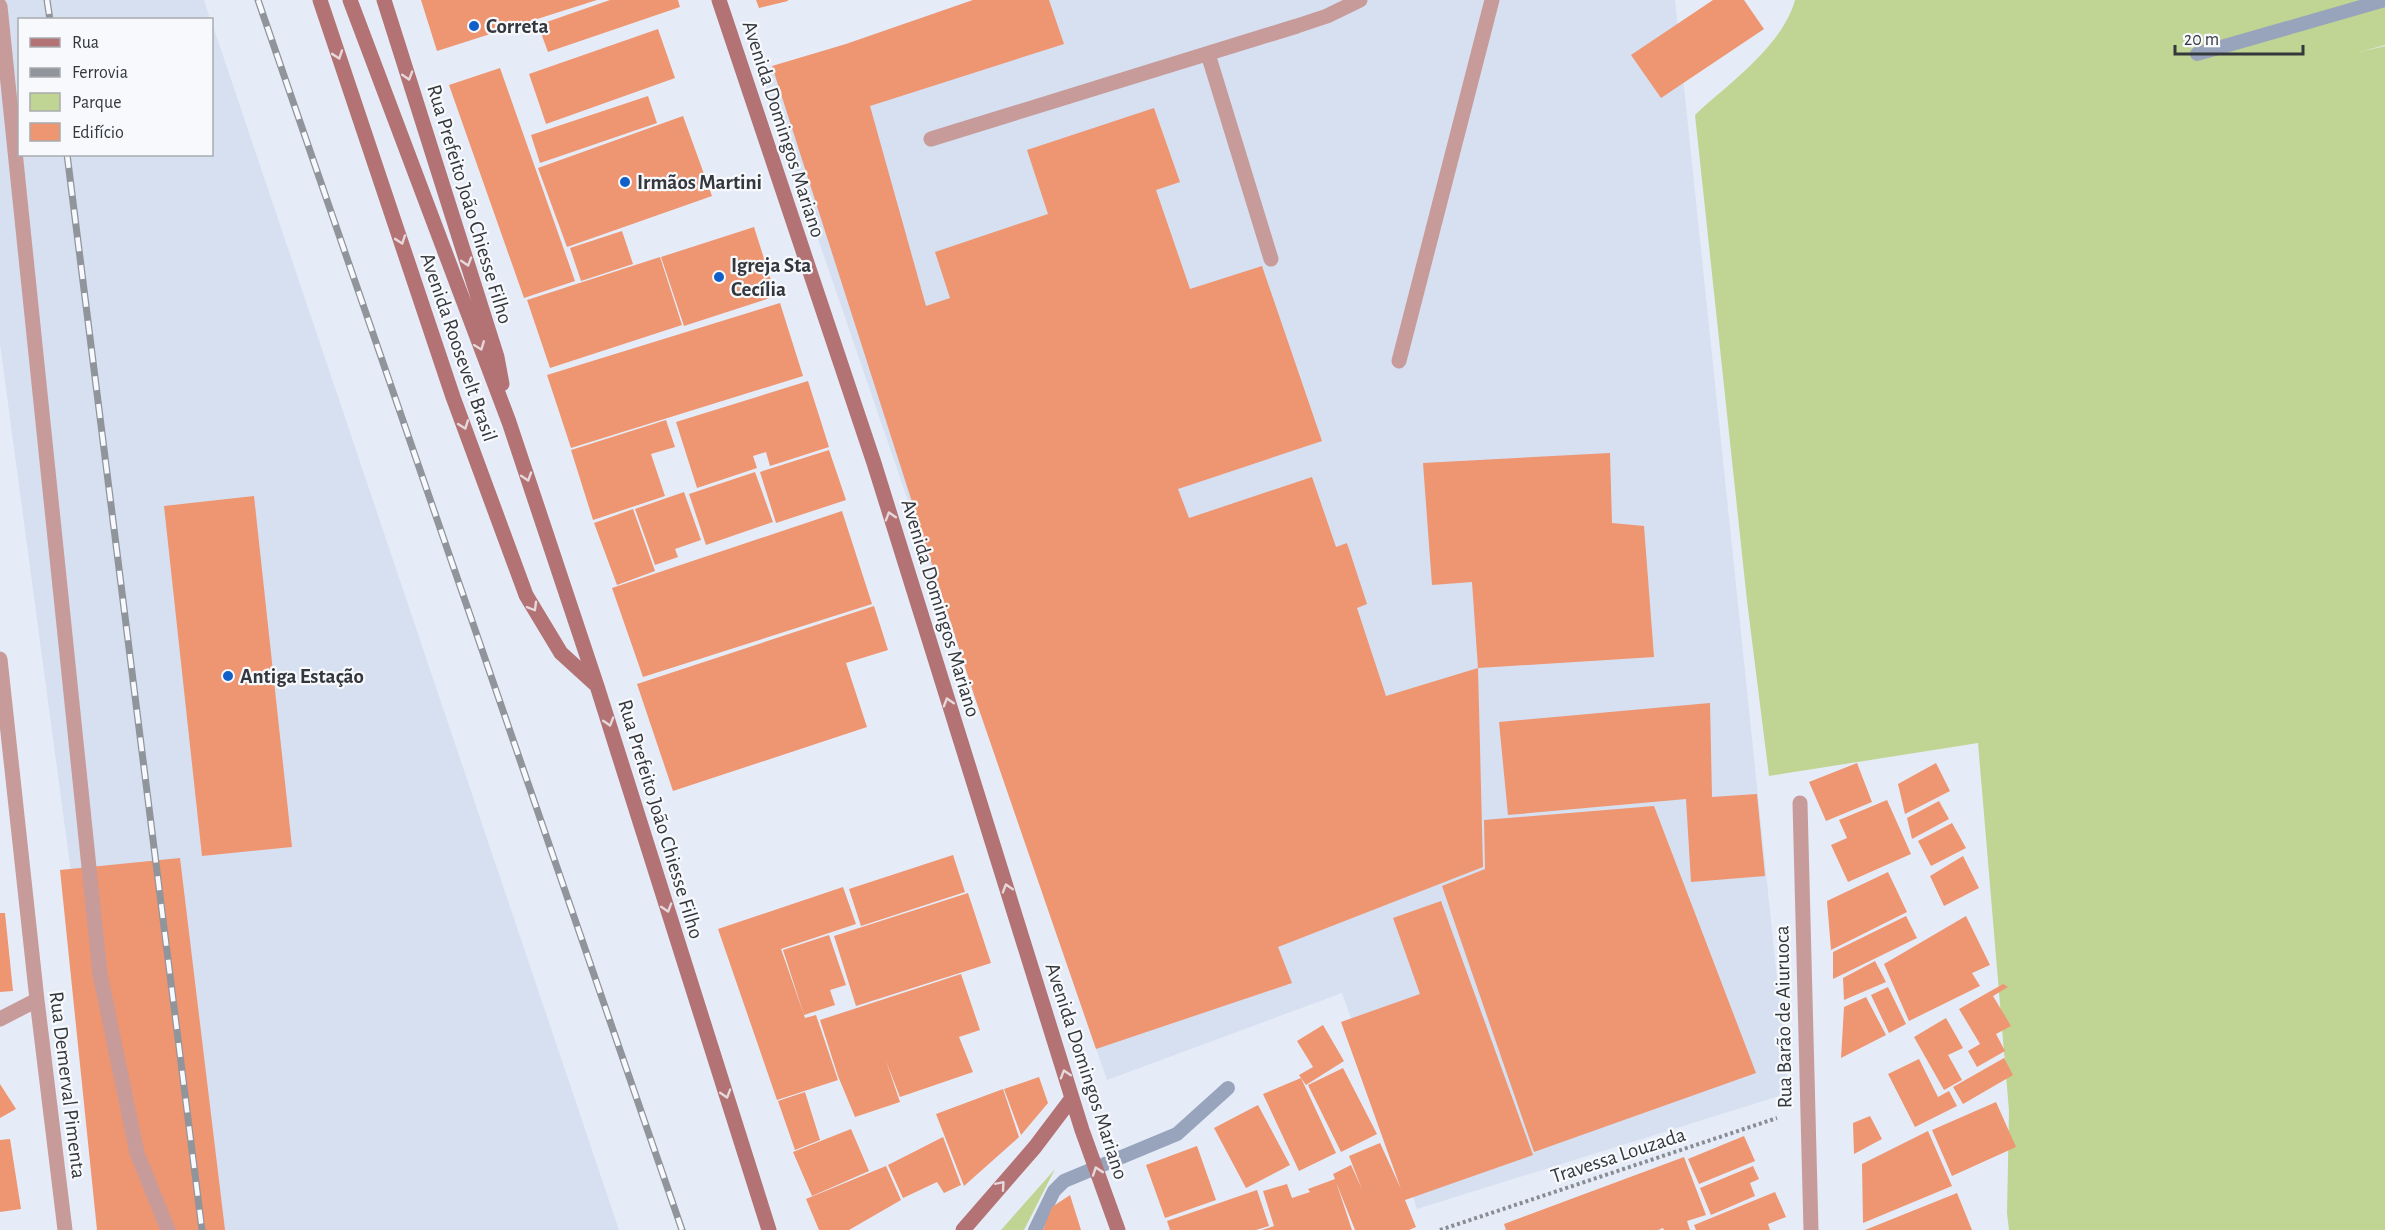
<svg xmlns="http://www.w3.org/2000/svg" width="2385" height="1230" font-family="'Alegreya Sans',sans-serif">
<rect width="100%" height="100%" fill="#e6ecf7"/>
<!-- built -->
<path fill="#d6e0f0" d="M0 0H204L210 19 20 20V154H212V23L619 1230H119L0 344Z
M973 0H1675L1789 1093 1417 1209 1342 993 1107 1080 760 70 846 44Z"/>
<!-- green -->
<path fill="#c0d593" d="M1795 0H2385V45L2360 52 2385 46V1230H2009L2007 1213 2009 1111 1978 743 1769 776 1747 601 1695 115C1729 83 1782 47 1795 0Z
M1055 1169 1024 1230H1001Z"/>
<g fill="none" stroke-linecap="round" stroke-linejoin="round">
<!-- stream -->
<path stroke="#98a4bc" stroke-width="14" d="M2197 54 2385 0
M1035 1230 1054 1191 1064 1181 1177 1134 1228 1088"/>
</g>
<!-- building -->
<path fill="#ee9571" d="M421 0H597L437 51Z
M610 0H678L680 7 548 52 538 25Z
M756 0H788V1L759 8Z
M973 0H1049L1064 44 870 106 926 306 950 298 935 252 1048 214 1027 150 1154 108 1180 182 1156 190 1190 289 1262 266 1322 441 1178 489 1189 518 1312 477 1336 547 1347 543 1367 604 1357 608 1386 696 1478 668 1472 582 1432 585 1423 463 1610 453 1612 523 1644 526 1654 657 1478 668 1483 867 1278 947 1292 983 1096 1049 975 698 772 66 846 44Z
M1713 0H1744L1764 29 1661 98 1631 55Z
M658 29 675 78 546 124 529 74Z
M500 68 575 281 524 298 449 85Z
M648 96 657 123 540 163 531 135Z
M683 116 712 196 567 247 538 168Z
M754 227 776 296 684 326 661 257Z
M622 231 633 264 581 281 570 248Z
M660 257 682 325 550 368 527 300Z
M780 303 803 376 571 448 547 375Z
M808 381 829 447 770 466 766 452 753 456 757 468 697 488 676 422Z
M666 420 675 447 651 454 665 496 593 520 571 450Z
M829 450 846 500 776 523 760 472Z
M755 472 773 522 706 545 689 494Z
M684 492 701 540 675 549 678 557 655 565 635 509Z
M254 496 292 847 202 856 164 506Z
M633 509 655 571 617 585 594 523Z
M842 511 872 604 643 677 612 588Z
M874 606 888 650 846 663 867 727 673 791 637 684Z
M1710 703 1712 797 1757 794 1765 876 1691 882 1686 799 1508 815 1499 722Z
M1857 763 1872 802 1826 821 1809 782Z
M1936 763 1950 791 1905 814 1898 784Z
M1887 800 1911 854 1848 882 1831 845 1847 838 1839 820Z
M1939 801 1949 819 1912 839 1907 818Z
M1654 806 1756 1073 1534 1152 1442 886 1485 869 1484 820Z
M1952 823 1966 848 1931 866 1918 841Z
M953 855 965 892 861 926 849 889Z
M1963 856 1979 888 1944 906 1930 876Z
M180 858 225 1230H97L60 870Z
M1888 872 1907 912 1831 950 1827 901Z
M843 887 856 924 781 949 805 1018 816 1015 838 1080 777 1100 718 929Z
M968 893 991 963 856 1006 834 936Z
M1441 901 1533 1155 1405 1200 1416 1227 1409 1230H1355L1336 1182 1352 1230H1262L1274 1226 1263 1191 1287 1184 1292 1198 1310 1192 1308 1189 1335 1179 1333 1174 1351 1165 1362 1189 1349 1156 1380 1143 1401 1189 1341 1022 1420 994 1393 918Z
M0 913H5L13 991 0 992Z
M1906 916 1917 938 1833 979V952Z
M1966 916 1990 965 1972 973 1980 986 1909 1021 1884 964Z
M829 935 846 985 830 990 835 1005 804 1015 783 950Z
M1875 961 1886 982 1844 1000 1843 978Z
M961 974 980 1030 959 1037 973 1072 900 1097 886 1061 900 1102 855 1117 838 1076 820 1020Z
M2003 984 2008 987 1993 996 2011 1026 1996 1034 2005 1051 1977 1067 1968 1051 1980 1044 1959 1009Z
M1888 987 1906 1024 1889 1033 1871 995Z
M1866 997 1886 1035 1841 1058 1844 1007Z
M1946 1018 1963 1048 1948 1055 1962 1080 1944 1090 1914 1037Z
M1323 1025 1344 1061 1306 1085 1299 1075 1313 1067 1297 1041Z
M2004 1058 2013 1075 1963 1104 1953 1087Z
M1919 1059 1938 1097 1949 1091 1957 1106 1915 1127 1888 1074Z
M1343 1068 1377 1134 1341 1152 1308 1085Z
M1039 1077 1048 1103 1021 1135 1004 1089Z
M1301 1078 1336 1153 1299 1171 1263 1094Z
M0 1084 16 1109 0 1118Z
M1003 1089 1019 1137 964 1186 936 1114Z
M805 1092 820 1140 795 1150 778 1101Z
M1996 1102 2016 1147 1952 1176 1932 1130Z
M1258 1105 1290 1165 1246 1188 1214 1128Z
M1870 1116 1882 1139 1854 1154 1853 1123Z
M851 1129 869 1171 812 1196 793 1152Z
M1928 1131 1952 1186 1863 1223 1862 1164Z
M1744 1136 1755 1161 1699 1184 1688 1159Z
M943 1137 961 1185 944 1193 937 1182 903 1198 888 1165Z
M10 1139 21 1209 0 1212V1140Z
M1197 1146 1216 1200 1165 1218 1146 1165Z
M1684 1157 1706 1215 1687 1221 1690 1230H1664L1663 1228 1658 1230H1506L1504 1224Z
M886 1166 901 1200 849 1230H819L806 1199Z
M1753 1166 1759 1179 1750 1183 1755 1196 1711 1215 1700 1188Z
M1257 1190 1269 1226 1256 1230H1170L1167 1221Z
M1775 1192 1786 1217 1768 1224 1770 1230H1696L1694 1225Z
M1957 1193 1972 1230H1865Z
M1070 1195 1081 1230H1043L1052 1207Z"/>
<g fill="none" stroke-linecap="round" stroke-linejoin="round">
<!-- path -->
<path stroke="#888d94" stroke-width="4" stroke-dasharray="3 3" stroke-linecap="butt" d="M1440 1230 1777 1118"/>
<!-- lane -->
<path stroke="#c89b9b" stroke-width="15" d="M1208 54 1271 259
M931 139 1297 26 1327 16 1360 0
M1399 361 1492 0"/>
<!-- street -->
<path stroke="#c89b9b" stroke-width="15" d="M0 6 100 974 137 1153 168 1230
M0 659 37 1000 65 1230
M1800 803 1811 1230
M0 1019 37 1000"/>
<!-- secondary -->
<path stroke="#b37375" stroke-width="15" d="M320 0 453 397 526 595 561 653 595 684
M350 0 509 422 597 686 769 1230
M384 0 497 357 502 384
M719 0 874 463 1082 1130 1118 1230
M963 1230 1035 1147 1072 1098"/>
<defs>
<path id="rail" d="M47 0 50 20
M258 0 682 1230
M67 154 202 1230"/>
</defs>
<!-- rail casing -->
<use href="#rail" stroke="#90959c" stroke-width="7"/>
<!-- rail -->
<use href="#rail" stroke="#f7f9fd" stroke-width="4.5" stroke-dasharray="14" stroke-linecap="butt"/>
</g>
<!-- one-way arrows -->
<defs><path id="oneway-chevron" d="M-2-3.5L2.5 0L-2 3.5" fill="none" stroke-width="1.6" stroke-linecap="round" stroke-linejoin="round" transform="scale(1.5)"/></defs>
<g stroke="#e6d8db">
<use href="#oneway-chevron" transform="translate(338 55) rotate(71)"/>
<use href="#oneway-chevron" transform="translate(408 76) rotate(73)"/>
<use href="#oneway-chevron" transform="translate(401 240) rotate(71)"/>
<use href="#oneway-chevron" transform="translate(467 262) rotate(73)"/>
<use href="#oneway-chevron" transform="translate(480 346) rotate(69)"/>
<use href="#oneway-chevron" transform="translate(464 425) rotate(70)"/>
<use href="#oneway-chevron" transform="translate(527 477) rotate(72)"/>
<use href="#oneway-chevron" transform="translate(890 516) rotate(-107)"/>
<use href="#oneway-chevron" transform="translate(533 607) rotate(60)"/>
<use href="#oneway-chevron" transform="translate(948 702) rotate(-107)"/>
<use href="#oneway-chevron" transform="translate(609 722) rotate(73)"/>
<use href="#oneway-chevron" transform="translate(1007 888) rotate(-107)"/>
<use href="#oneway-chevron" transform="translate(667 908) rotate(73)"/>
<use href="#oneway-chevron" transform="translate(1065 1074) rotate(-107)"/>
<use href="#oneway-chevron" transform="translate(726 1094) rotate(73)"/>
<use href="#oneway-chevron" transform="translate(1097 1171) rotate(-109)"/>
<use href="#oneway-chevron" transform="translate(1001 1185) rotate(-49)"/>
</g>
<!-- markers -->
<g fill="#1160ca" stroke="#f7f9fd" stroke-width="2">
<circle cx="474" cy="26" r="6"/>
<circle cx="625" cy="182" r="6"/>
<circle cx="719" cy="277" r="6"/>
<circle cx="228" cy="676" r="6"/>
</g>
<g text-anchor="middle" stroke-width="4.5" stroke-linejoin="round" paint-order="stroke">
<!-- poi labels -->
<g font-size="21" font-weight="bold" fill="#34373b" stroke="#f7f9fd" text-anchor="start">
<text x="486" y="33">Correta</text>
<text x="637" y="189">Irmãos Martini</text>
<text x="731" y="272">Igreja Sta<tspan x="731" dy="24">Cecília</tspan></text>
<text x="240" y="683">Antiga Estação</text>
</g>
<!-- street labels -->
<g font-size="21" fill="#34373b" stroke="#f7f9fd">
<text transform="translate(784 129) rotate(72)" y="7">Avenida Domingos Mariano</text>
<text transform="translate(470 204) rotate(73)" y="7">Rua Prefeito João Chiesse Filho</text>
<text transform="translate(459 347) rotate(71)" y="7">Avenida Roosevelt Brasil</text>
<text transform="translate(941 608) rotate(73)" y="7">Avenida Domingos Mariano</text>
<text transform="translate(661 819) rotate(73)" y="7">Rua Prefeito João Chiesse Filho</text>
<text transform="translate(1783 1017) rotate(-91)" y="7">Rua Barão de Aiuruoca</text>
<text transform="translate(1087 1071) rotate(72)" y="7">Avenida Domingos Mariano</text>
<text transform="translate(68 1085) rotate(83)" y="7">Rua Demerval Pimenta</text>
<text transform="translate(1618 1155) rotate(-18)" y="7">Travessa Louzada</text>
</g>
</g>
<!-- legend -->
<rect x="18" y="18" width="195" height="138" fill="#f7f9fd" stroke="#a9abaf" stroke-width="1.5"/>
<rect x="30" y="38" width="30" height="9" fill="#b37375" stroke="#a9abaf" stroke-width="1.5"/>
<text x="72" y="48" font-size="18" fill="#34373b">Rua</text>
<rect x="30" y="68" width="30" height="9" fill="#90959c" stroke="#a9abaf" stroke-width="1.5"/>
<text x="72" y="78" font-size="18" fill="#34373b">Ferrovia</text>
<rect x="30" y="93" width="30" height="18" fill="#c0d593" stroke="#a9abaf" stroke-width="1.5"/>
<text x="72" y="108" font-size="18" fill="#34373b">Parque</text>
<rect x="30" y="123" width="30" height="18" fill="#ee9571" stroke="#a9abaf" stroke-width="1.5"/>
<text x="72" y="138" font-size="18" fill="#34373b">Edifício</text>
<!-- scale -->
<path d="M2175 45v9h128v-9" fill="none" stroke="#34373b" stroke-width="3"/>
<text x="2184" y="45" font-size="18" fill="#34373b" stroke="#f7f9fd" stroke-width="4.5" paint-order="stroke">20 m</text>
</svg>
